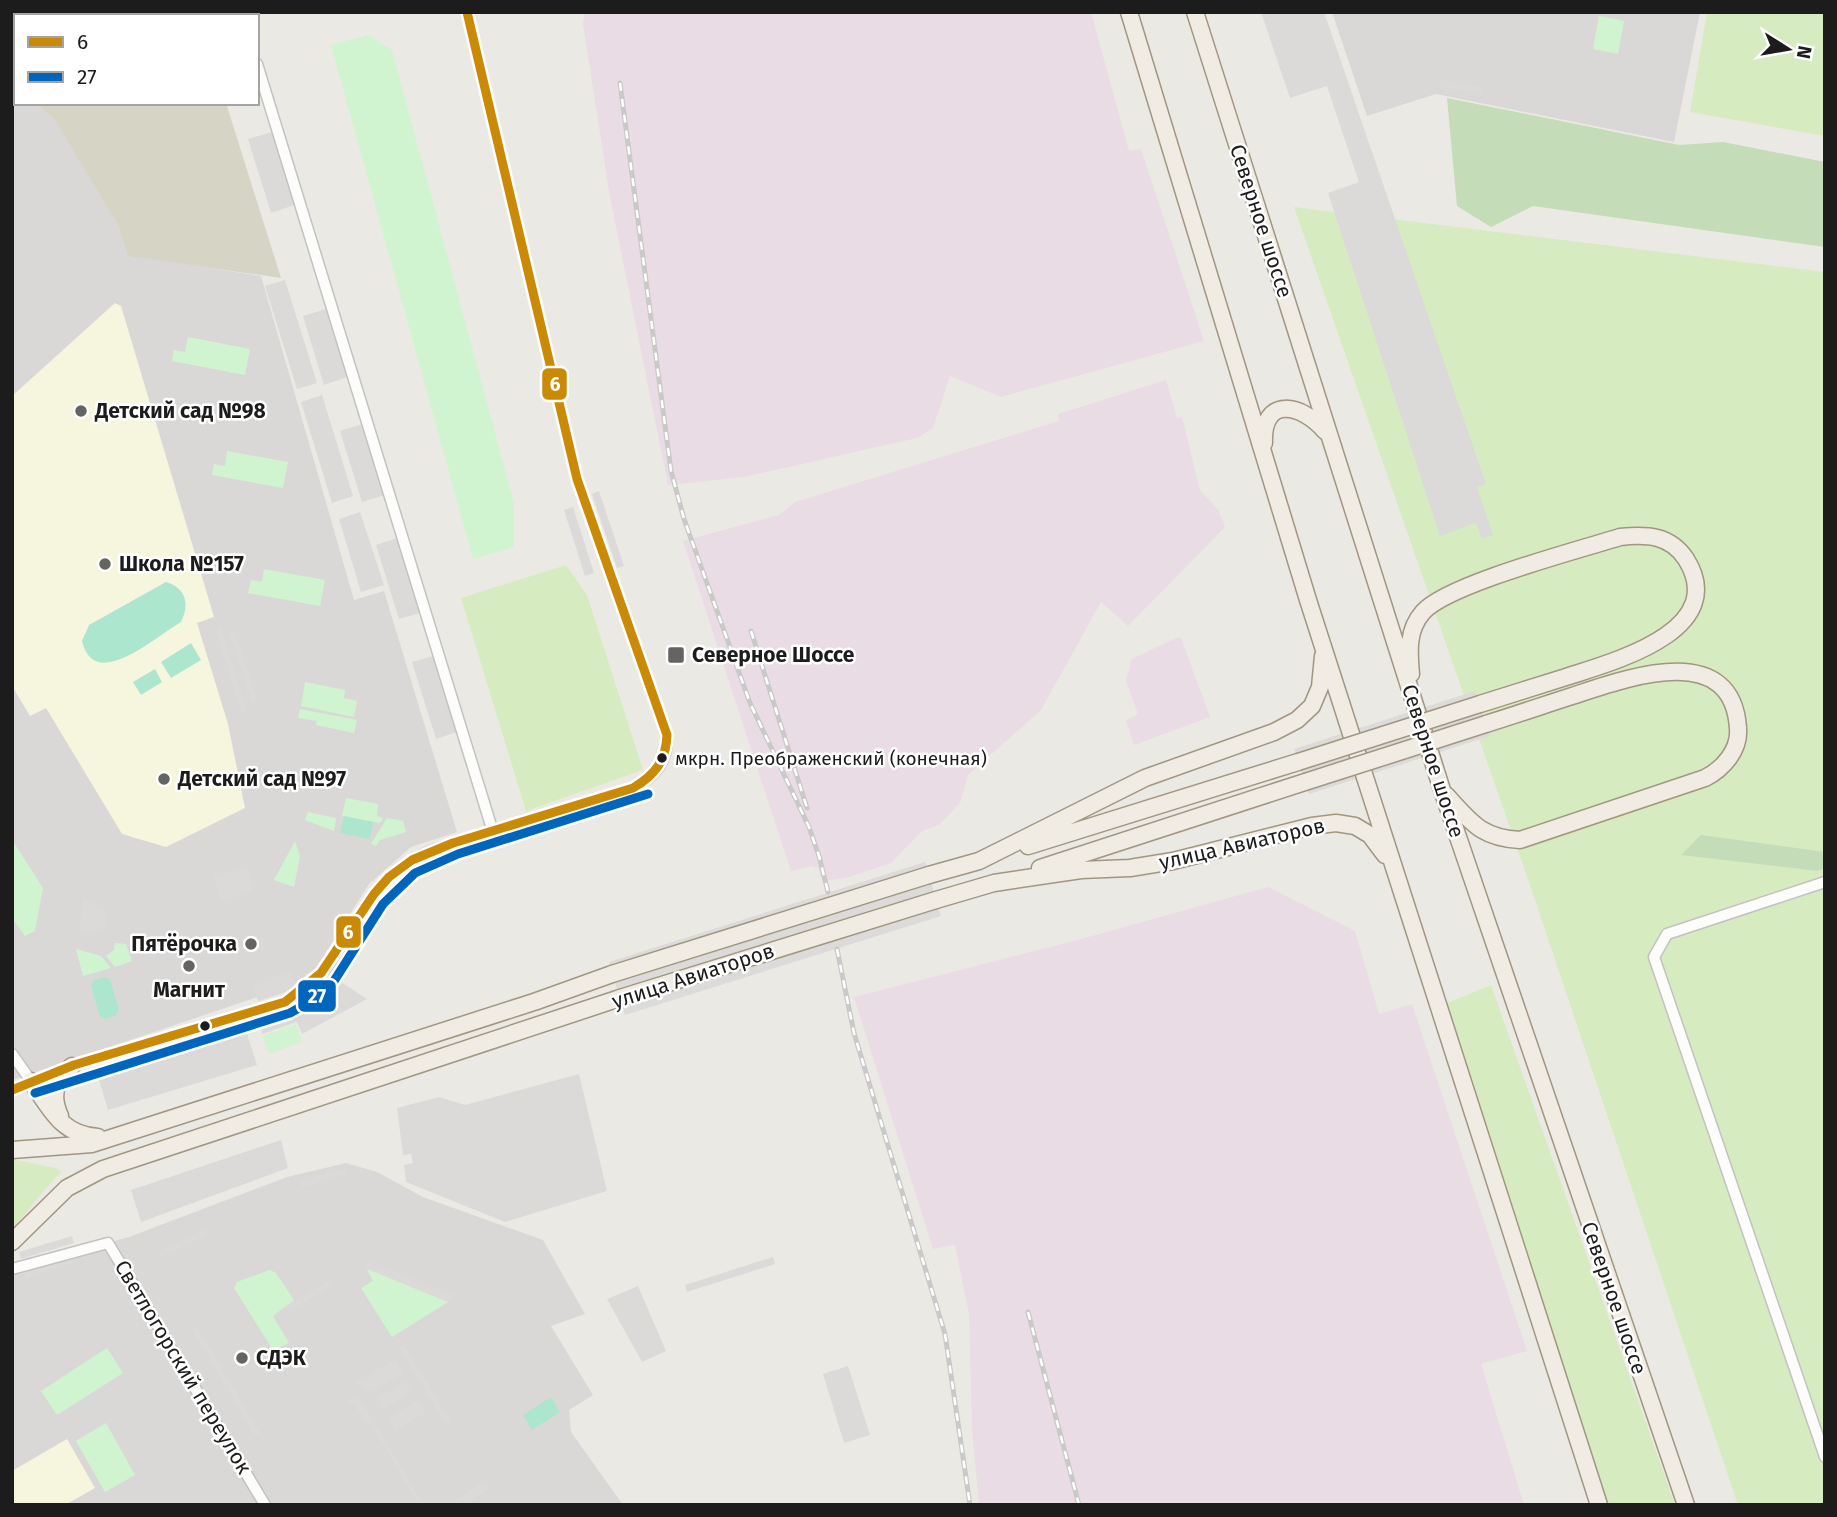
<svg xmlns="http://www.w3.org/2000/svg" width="1837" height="1517" font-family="'Fira Sans',sans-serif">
<rect width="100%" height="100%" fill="#ebe9e4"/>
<!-- residential -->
<path fill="#dad8d6" d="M12 12H44L43 16H16V103H34L53 116 118 225 128 255 261 276 354 600 384 591 457 832 411 847 369 884 316 968 293 985 12 1080Z
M1332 12H1700L1674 142 1436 94 1367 116Z
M346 1163 377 1172 423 1197 543 1240 585 1314 551 1326 593 1395 569 1410 571 1432 623 1505H12V1269L129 1237 287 1177Z"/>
<!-- industrial -->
<path fill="#e9dce4" d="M585 12H1091L1129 151 1141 149 1204 341 1001 397 950 376 933 428 917 438 744 477 668 485 610 197 583 24Z
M1166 380 1177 418 1182 417 1200 490 1218 510 1225 527 1128 626 1101 602 1041 710 968 775 960 803 939 825 922 831 891 863 846 878 822 881 818 868 811 866 791 871 683 541 779 515 795 502 1059 421 1058 414Z
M1176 638H1181L1210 717 1134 745 1126 720 1138 714 1126 681 1132 659Z
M1268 887 1355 931 1379 1014 1412 1004 1527 1351 1481 1364 1524 1505H979L972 1429 969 1314 955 1245 933 1249 854 997 1074 941Z"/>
<!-- education -->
<path fill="#f6f5de" d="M115 303 121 306 214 617 197 623 228 724 245 808 166 847 122 834 46 708 30 716 12 686V396Z
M67 1439 95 1488 65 1505H12V1471Z"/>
<!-- construction -->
<path fill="#d5d4c5" d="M44 12H199L200 16H43Z
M34 103H226L281 278 128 256 118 225 53 117Z"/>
<!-- grass -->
<path fill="#d7ebc0" d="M1707 12H1825V136L1690 112Z
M1294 207 1825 272V1505H1738L1532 891Z
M566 565 587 595 643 770 526 811 461 598Z
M1491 985 1675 1505H1608L1447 1003Z
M12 1159 55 1168 62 1172C43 1189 30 1210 12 1229Z"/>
<!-- forest -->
<path fill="#c4dcb7" d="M1447 98 1679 145 1723 142 1825 162V247L1533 206 1491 227 1457 206Z
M1701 835 1825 852V868L1818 871 1681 855Z"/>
<!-- park -->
<path fill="#d0f4d0" d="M1599 16 1624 21 1618 54 1593 49Z
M368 35 392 50 514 503V547L473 559 331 45Z
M188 337 250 349 245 375 172 361 174 350 185 352Z
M227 451 288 462 283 488 212 475 214 464 225 466Z
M264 569 325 580 320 606 248 593 251 580 262 582Z
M305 682 345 690 344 698 357 701 354 717 301 706Z
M300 709 357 720 354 733 316 725 317 721 298 718Z
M346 798 378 804 377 816 383 818 380 823 342 816Z
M308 812 336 818 334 831 305 820Z
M387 818 403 821 406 832 380 840 376 846 371 844Z
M12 840 43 888 35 931 25 936 12 918Z
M295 841 300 856 294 887 274 880Z
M115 943 126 944 132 961 115 967 106 956 114 950Z
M76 949 101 956 111 968 83 976Z
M296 1024 302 1042 269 1054 262 1036Z
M367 1269 448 1302 392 1337 361 1288 373 1281Z
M270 1270 276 1273 294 1300 273 1316 289 1343 273 1350 234 1288 237 1282Z
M107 1348 123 1373 57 1415 41 1391Z
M106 1423 135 1475 105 1492 76 1441Z"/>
<!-- pitch -->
<path fill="#ace6ce" d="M166 582C186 588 190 604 181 622 155 637 94 693 82 641L89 625Z
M191 643 201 660 171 678 161 662Z
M155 669 162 682 141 695 133 682Z
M344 816 373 822 370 839 340 833Z
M105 977 110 979 119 1010 116 1015 105 1019 100 1017 91 986 93 980Z
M551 1397 560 1412 532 1430 523 1415Z"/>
<!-- parking -->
<path fill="#dbdad8" d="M1261 12H1324L1486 484 1477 487 1493 535 1482 539 1476 523 1440 536 1328 193 1359 182 1327 86 1290 98Z
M1441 79 1482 87 1481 94 1440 87Z
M272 132 294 205 271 213 248 139Z
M285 280 317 383 297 389 265 286Z
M326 309 347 377 324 385 303 316Z
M322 395 353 496 332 503 301 402Z
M362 424 385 495 362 502 340 431Z
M599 491 624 566 617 568 592 494Z
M573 507 594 573 585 576 564 510Z
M360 512 384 585 361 592 339 519Z
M397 538 420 613 399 619 376 545Z
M221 627 247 712 241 713 216 629Z
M235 630 258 702 252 704 229 631Z
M433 656 457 732 436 739 412 662Z
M542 826 544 832 468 855 466 849Z
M246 866 254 891 221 902 213 876Z
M83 899 106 909 105 927 94 932 79 931Z
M290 972 296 989 258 1001 253 983Z
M336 979 367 999 302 1034 297 1022 262 1034 259 1020 304 1002Z
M244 1025 257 1065 108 1110 96 1070Z
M579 1074 607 1191 505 1222 406 1182 404 1165 413 1163 411 1154 403 1155 397 1108 439 1097 465 1105Z
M281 1140 288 1168 141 1222 131 1190Z
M345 1168 347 1174 302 1188 300 1181Z
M207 1228 210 1234 161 1258 158 1252Z
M72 1236 74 1243 21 1259 19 1252Z
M74 1254 77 1261 25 1279 23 1272Z
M773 1257 775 1264 687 1292 685 1285Z
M369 1261 453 1295 450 1302 366 1268Z
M330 1280 333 1286 289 1311 286 1306Z
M638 1286 666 1351 642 1362 607 1299Z
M197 1326 260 1433 255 1436 192 1329Z
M404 1345 452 1423 447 1426 399 1348Z
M395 1360 403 1374 369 1393 355 1383Z
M848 1366 870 1435 844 1443 823 1374Z
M407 1381 413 1392 382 1410 376 1399Z
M354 1396 357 1400 360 1399 424 1505H419L370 1422 366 1424 353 1403 350 1404 348 1400Z
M419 1400 426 1412 395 1431 388 1418Z
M486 1480 491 1488 465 1505H447Z"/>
<!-- pier -->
<path fill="#dcdbd9" d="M1475 691 1490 736 1309 794 1294 749Z
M925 862 941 916 625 1015 609 962Z"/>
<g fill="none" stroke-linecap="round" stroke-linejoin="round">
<defs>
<path id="street" d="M241 12 242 16
M257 64 493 832
M1825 882 1667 934 1654 957 1825 1457
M12 1054 31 1081
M12 1090 74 1065 285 1002C348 966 344 921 389 877 417 850 459 842 495 831 541 817 588 804 633 788 656 776 668 761 667 735L577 479 467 12
M12 1269 108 1243 265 1505"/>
<path id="primary" d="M1129 12 1308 600 1599 1505
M1195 12 1442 790 1686 1505
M1264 443C1262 395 1302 404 1325 431
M1411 674C1409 652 1407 630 1423 612 1448 584 1579 550 1620 537 1647 534 1670 535 1686 559 1731 631 1612 662 1566 677 1537 686 1509 695 1480 704
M1446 795C1471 822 1481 838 1520 840L1705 778C1723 769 1740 750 1738 728 1732 638 1624 679 1572 696 1544 705 1515 715 1486 724
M1028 846 1298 762
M1040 868 1305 782
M929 875 979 861 1145 778 1274 732 1297 720 1312 706 1320 687 1323 656
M936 900 994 883 1081 870 1130 868 1173 861 1312 826 1336 823 1355 826 1370 835 1385 855
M31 1081C50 1108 61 1135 98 1137
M60 1116C50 1093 56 1082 72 1066
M12 1150 92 1144 534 1002 612 974
M12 1242 67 1188 103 1169 620 998"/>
</defs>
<!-- street casing -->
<use href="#street" stroke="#c3c2c0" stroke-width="13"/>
<!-- primary casing -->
<use href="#primary" stroke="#a19681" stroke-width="19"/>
<!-- street -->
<use href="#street" stroke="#fcfcfb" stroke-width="10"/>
<!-- primary -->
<use href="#primary" stroke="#f0ebe3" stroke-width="16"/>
<defs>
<path id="rail" d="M620 83 671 471 684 519 750 703 809 827 820 859
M751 631 807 808
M818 852 828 892
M837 949 854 1033 945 1334 970 1505
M1028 1312 1079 1505"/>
</defs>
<!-- rail casing -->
<use href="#rail" stroke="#c9c9c8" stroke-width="5"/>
<!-- rail -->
<use href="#rail" stroke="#fff" stroke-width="2.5" stroke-dasharray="8" stroke-linecap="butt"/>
<defs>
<path id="primary-bridge" d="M1298 762 1480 704
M1305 782 1486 724
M612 974 929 875
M620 998 936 900"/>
</defs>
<!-- primary-bridge casing -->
<use href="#primary-bridge" stroke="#a19681" stroke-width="19" stroke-linecap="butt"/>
<!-- primary-bridge -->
<use href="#primary-bridge" stroke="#f0ebe3" stroke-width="16"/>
<defs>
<path id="bus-1" d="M12 1090 74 1065 285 1002 321 973 374 894 389 877 412 860 453 843 633 788C655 775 666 761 667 735L577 479 467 12"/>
<path id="bus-2" d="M35 1093 290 1013 313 1000 334 981 383 904 415 873 458 854 648 794"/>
</defs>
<!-- bus-1 casing -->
<use href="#bus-1" stroke="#fff" stroke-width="14"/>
<!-- bus-2 casing -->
<use href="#bus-2" stroke="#fff" stroke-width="14"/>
<!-- bus-1 -->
<use href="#bus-1" stroke="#cb8a06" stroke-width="9"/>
<!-- bus-2 -->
<use href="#bus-2" stroke="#0065bd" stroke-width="9"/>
</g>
<!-- markers -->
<g fill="#646462" stroke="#fff" stroke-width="2.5">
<circle cx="81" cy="411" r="7"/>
<circle cx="105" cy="564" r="7"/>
<rect x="667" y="646" width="18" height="18" rx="3.5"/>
<circle cx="164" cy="779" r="7"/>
<circle cx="251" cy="944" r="7"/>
<circle cx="189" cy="966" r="7"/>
<circle cx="242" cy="1358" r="7"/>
</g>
<g fill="#1c1c1c" stroke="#fff" stroke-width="2.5">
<circle cx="662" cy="758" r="6"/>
<circle cx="205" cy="1026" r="6"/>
</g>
<g text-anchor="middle" stroke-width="5" stroke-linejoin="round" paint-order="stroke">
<!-- bus labels -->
<g font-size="19" fill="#1c1c1c" stroke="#fff" text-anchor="start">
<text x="675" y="765">мкрн. Преображенский (конечная)</text>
</g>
<!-- street labels -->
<g font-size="21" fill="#1c1c1c" stroke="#fff">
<text transform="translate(1261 221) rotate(72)" y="7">Северное шоссе</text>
<text transform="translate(1433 761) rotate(72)" y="7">Северное шоссе</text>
<text transform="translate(1242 844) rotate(-13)" y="7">улица Авиаторов</text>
<text transform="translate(693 976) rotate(-18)" y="7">улица Авиаторов</text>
<text transform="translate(1614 1298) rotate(71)" y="7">Северное шоссе</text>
<text transform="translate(183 1367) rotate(59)" y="7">Светлогорский переулок</text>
</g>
<!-- poi labels -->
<g font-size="21" font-weight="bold" fill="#1c1c1c" stroke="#fff" text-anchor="start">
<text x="95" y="418">Детский сад №98</text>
<text x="119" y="571">Школа №157</text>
<text x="692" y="662">Северное Шоссе</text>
<text x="178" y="786">Детский сад №97</text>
<text x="237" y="951" text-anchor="end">Пятёрочка</text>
<text x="189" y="997" text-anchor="middle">Магнит</text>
<text x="256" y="1365">СДЭК</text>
</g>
</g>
<g stroke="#fff" stroke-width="2.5">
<rect x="541" y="367" width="27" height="34" rx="7" fill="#cb8a06"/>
<rect x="335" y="915" width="27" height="34" rx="7" fill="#cb8a06"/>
<rect x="297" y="979" width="40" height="34" rx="7" fill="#0065bd"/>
</g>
<g font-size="19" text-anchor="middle" font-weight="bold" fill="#fff">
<text x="555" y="391">6</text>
<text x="348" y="939">6</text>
<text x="317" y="1003">27</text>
</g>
<!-- border -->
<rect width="1837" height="1517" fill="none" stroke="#1c1c1c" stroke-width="28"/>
<!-- legend -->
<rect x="14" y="14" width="245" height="91" fill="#ffffff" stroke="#a4a4a4" stroke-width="2"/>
<rect x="28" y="37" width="35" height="10" fill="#cb8a06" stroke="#a4a4a4" stroke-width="2"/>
<text x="77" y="49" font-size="21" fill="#1c1c1c">6</text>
<rect x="28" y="72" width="35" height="10" fill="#0065bd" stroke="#a4a4a4" stroke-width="2"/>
<text x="77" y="84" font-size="21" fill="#1c1c1c">27</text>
<!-- north arrow -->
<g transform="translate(1788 49) rotate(101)" stroke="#ffffff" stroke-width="5" paint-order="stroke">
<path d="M0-5L12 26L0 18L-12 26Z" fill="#1c1c1c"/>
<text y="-10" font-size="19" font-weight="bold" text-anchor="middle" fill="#1c1c1c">N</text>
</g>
</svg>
